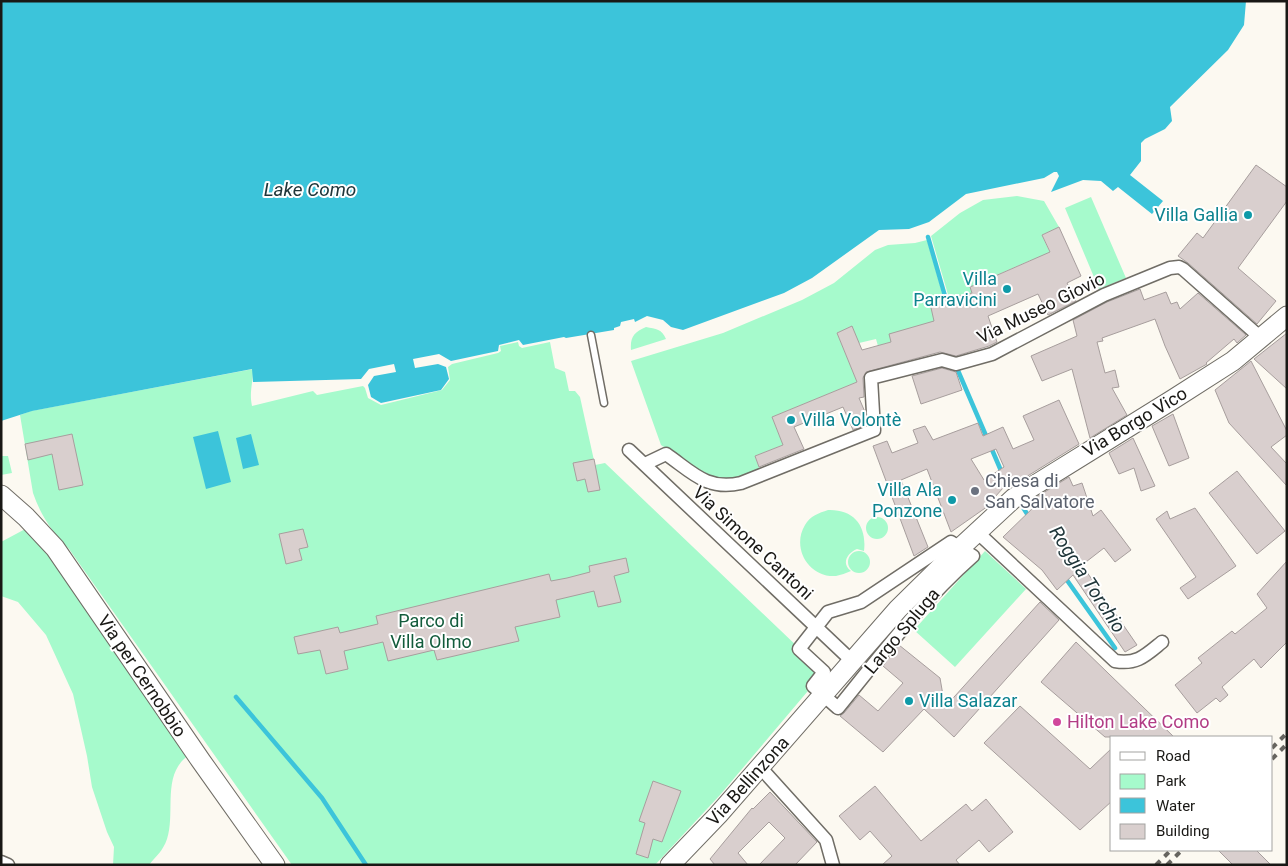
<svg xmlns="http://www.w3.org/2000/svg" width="1288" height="866" font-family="Roboto,sans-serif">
<rect width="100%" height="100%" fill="#fcf9f1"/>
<!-- green -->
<path fill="#a6facc" d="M1017 196 1044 201 1059 227 1042 235 1058 271 1031 260 970 287 976 301 949 298 931 236 960 213 983 200Z
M1091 197 1126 278 1099 289 1065 208Z
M927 240 943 296 929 299 936 328 878 346 876 339 859 343 851 327 837 333 857 382 772 417 783 445 755 456 760 470 739 479 709 478 661 445 631 361 723 333 802 300 834 283 875 250 888 245 915 243Z
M646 327C656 329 662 329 666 339L631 350C630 337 634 332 646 327Z
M518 342 519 346 522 348 550 342 555 368 565 372 569 391H575L580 397 595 465 605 463 824 672 720 795 655 865H292L69 549C53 534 40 514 33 493L20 415 31 411 253 369C253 384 249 392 252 406L313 391 317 395 363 386 365 388 368 398 381 405 442 390 450 380 448 367 452 364 498 353 501 351 500 346Z
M1 456H8L12 473 1 475Z
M828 510C854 509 867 526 864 551L857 549C847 553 841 564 851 571 846 573 841 575 836 576 809 578 791 548 805 525 810 516 819 513 828 510Z
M866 528a11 11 0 1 1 22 0a11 11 0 1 1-22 0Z
M29 527 189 755C161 774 176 812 167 839 163 851 156 856 149 865H113L114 847 107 832 92 787 87 756 73 694 46 635 18 602 1 596V542Z
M985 551 1026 589 955 667 914 630Z
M848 562a11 11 0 1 1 22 0a11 11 0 1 1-22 0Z"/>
<!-- water -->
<path fill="#3cc4da" d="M1 1H1246L1244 25 1228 50 1170 107 1172 121 1165 129 1145 139 1141 143V161L1130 175 1163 201 1152 214 1118 187 1113 191 1101 181 1083 180 1051 192 1059 176 1057 172H1054L1044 178 966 194 929 222 909 229 879 230 812 278 784 293 683 330 671 327 663 320 647 316 635 322 634 319 621 322 620 326 614 328V330L566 338 564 337 523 345 519 340 499 345 498 351 451 361 439 354 413 359 415 368 438 364 446 367 449 379 441 390 381 403 371 397 368 385 374 376 396 372 394 364 369 369 361 379 253 382 252 369 32 411 1 421Z
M218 431 231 482 206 489 193 437Z
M251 434 259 465 243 469 236 438Z"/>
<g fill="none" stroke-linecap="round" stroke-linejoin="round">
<!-- stream -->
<path stroke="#3cc4da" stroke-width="4.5" d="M928 237 947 303
M956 366 987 438
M990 445 1002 473
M1019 501 1029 517
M1064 576 1115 648
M236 697 322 798 366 865"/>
</g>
<!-- building -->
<path fill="#d9cfce" stroke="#a79e9d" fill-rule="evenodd" d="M1256 165 1287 187V201L1238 268 1276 301 1257 324 1188 263 1178 256 1197 233 1203 238Z
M1059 227 1081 276 1067 283 1076 301 1048 315 1038 294 988 316 997 342 989 346 956 356 940 352 866 372 863 378 864 397 859 398 865 412 866 425 853 430 843 407 794 427 804 449 759 467 755 456 783 445 772 417 857 382 837 333 852 326 862 350 891 342 889 334 934 321 929 299 943 296 944 299 972 293 970 287 1050 252 1042 235Z
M1140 289 1144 300 1166 292 1171 304 1177 302 1180 309 1198 293 1246 335 1237 343 1234 339 1206 363 1207 364 1180 379 1165 346 1155 319 1102 338 1103 341 1097 342 1105 373 1115 370 1119 387 1112 388 1127 415 1090 438 1072 369 1042 381 1031 356 1077 336 1073 320 1107 302Z
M1287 333V389L1254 359Z
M1251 361 1287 431V435L1271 447 1287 464V486L1229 423 1215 390Z
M942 368 956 372 962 390 921 404 912 376Z
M1059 400 1079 444 1026 477 1003 488 995 497 996 499 991 504 951 532 927 469 901 480 928 547 914 556 873 446 887 441 892 453 918 443 913 430 925 426 933 440 978 423 983 436 1003 427 1013 449 1034 440 1023 416ZM996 449 1004 467 984 480 971 459Z
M1173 414 1189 458 1169 466 1152 426Z
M72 434 83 485 59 490 52 454 28 460 25 444Z
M1133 438 1155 486 1141 491 1134 468 1119 474 1109 453Z
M594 459 600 490 588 492 585 479 577 481 573 463Z
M1237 471 1285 531 1257 554 1209 493Z
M1069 477 1073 486 1082 483 1093 516 1101 510 1131 550 1115 562 1104 548 1082 565 1137 645 1125 652 1073 575 1057 590 1042 570 1003 537 1037 504 1035 498Z
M1195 508 1236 566 1188 599 1180 588 1196 577 1156 519 1167 511 1170 519Z
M303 529 308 547 299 549 302 560 286 564 279 534Z
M626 558 629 572 614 576 621 602 598 607 594 591 556 600 560 617 515 627 519 641 437 660 434 650 388 661 383 642 344 651 348 669 326 674 320 650 298 654 294 637 338 627 340 633 357 629 378 624 376 616 549 574 551 581 567 578 590 572 589 566Z
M1287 561V642L1261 668 1254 659 1222 687 1228 695 1220 702 1216 698 1197 713 1175 685 1202 663 1198 658 1232 631 1235 634 1267 608 1257 594Z
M1040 602 1059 620 954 737 924 709 883 752 840 716 844 713 859 695 878 711 903 683 883 666 899 645 940 678 945 707Z
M1076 642 1174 737H1105L1041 682Z
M1020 706 1090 769 1112 748V801L1080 830 984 743Z
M653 781 681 791 662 842 653 839 648 858 636 854 645 823 639 821Z
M875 786 921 841 966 804 972 811 986 799 1013 832 989 852 979 840 956 860 960 865H882L892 856 870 831 860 840 839 816Z
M770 792 817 842 795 865H759L785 838 769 822 738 853 748 865H715L710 859 752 808 753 809Z
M1218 850H1256L1271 865H1233Z"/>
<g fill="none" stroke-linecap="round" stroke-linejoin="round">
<defs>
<path id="service" d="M591 335 604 403"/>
<path id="minor" d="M629 450 852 661
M645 464 666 454C692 472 707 491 741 483L874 430 871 378 942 360 956 364 992 354 1104 295 1170 268 1179 267 1183 269 1261 338
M977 532 1115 661C1137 665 1146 655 1162 642
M951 542 973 556C922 601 881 655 838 708L813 686 824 672 799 649 828 612 861 602Z
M760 767 826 840 833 865
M1 862 8 865"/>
<path id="secondary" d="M1 495 26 517 55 548 201 761 275 865
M670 865 718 815 898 609 960 548 1014 498 1172 400 1233 361 1287 316"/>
</defs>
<!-- service casing -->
<use href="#service" stroke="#706d66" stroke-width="9"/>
<!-- minor casing -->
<use href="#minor" stroke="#706d66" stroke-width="15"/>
<!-- secondary casing -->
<use href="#secondary" stroke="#706d66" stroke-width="21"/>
<!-- service -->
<use href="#service" stroke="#fff" stroke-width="6"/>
<!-- minor -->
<use href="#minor" stroke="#fff" stroke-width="12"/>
<!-- secondary -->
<use href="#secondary" stroke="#fff" stroke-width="19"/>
<!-- rail -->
<path stroke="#66645f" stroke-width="4" stroke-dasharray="6 6" stroke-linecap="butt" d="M1272 748 1287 733
M1272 759 1287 744
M1156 865 1170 851
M1167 865 1182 850"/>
</g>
<!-- markers -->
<g fill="#0f9aa8" stroke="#fff" stroke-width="2">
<circle cx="1248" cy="215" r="5"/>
<circle cx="1007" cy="289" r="5"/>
<circle cx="791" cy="420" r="5"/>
<circle cx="952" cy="500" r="5"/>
<circle cx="909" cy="701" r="5"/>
</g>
<circle fill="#6b7280" stroke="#fff" stroke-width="2" cx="975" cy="491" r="5"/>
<circle fill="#d1479c" stroke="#fff" stroke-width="2" cx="1057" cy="722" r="5"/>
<g text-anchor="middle" stroke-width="4" stroke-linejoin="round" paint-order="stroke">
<!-- culture labels -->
<g font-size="18" fill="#0d838f" stroke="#fff" text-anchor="end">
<text x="1238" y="221">Villa Gallia</text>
<text x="997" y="285">Villa<tspan x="997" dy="21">Parravicini</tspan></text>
<text x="801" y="426" text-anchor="start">Villa Volontè</text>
<text x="942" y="496">Villa Ala<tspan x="942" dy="21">Ponzone</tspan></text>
<text x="919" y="707" text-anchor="start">Villa Salazar</text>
</g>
<!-- street labels -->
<g font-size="18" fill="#191815" stroke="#fff">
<text transform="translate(1041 308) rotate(-26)" y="6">Via Museo Giovio</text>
<text transform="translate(1135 422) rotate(-31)" y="6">Via Borgo Vico</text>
<text transform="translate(753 543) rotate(43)" y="6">Via Simone Cantoni</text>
<text transform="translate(902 631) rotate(-50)" y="6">Largo Spluga</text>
<text transform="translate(142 676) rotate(56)" y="6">Via per Cernobbio</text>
<text transform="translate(748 781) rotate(-48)" y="6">Via Bellinzona</text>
</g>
<!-- worship labels -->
<g font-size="18" fill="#5b616d" stroke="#fff" text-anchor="start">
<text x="985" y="487">Chiesa di<tspan x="985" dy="21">San Salvatore</tspan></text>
</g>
<!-- park labels -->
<g font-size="18" fill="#125b3b" stroke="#fff">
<text x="431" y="627">Parco di<tspan x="431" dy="21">Villa Olmo</tspan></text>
</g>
<!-- hotel labels -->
<g font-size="18" fill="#b23c85" stroke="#fff" text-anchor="start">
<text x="1067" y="728">Hilton Lake Como</text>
</g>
<!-- water labels -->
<g font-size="19" font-style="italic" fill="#20363a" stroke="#fff">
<text x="310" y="196">Lake Como</text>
<text transform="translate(1088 579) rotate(57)" y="7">Roggia Torchio</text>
</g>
</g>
<!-- border -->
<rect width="1288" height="866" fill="none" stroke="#191815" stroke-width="5"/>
<!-- legend -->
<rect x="1110" y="736" width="162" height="115" fill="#ffffff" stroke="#a3a3a1"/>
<rect x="1120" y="752" width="25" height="8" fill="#ffffff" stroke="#a3a3a1"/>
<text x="1156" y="761" font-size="15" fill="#191815">Road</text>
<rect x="1120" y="774" width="25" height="15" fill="#a6facc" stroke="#a3a3a1"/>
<text x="1156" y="786" font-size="15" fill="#191815">Park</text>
<rect x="1120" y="798" width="25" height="15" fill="#3cc4da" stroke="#a3a3a1"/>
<text x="1156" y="811" font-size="15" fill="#191815">Water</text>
<rect x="1120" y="824" width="25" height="15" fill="#d9cfce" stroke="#a3a3a1"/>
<text x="1156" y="836" font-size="15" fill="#191815">Building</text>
</svg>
